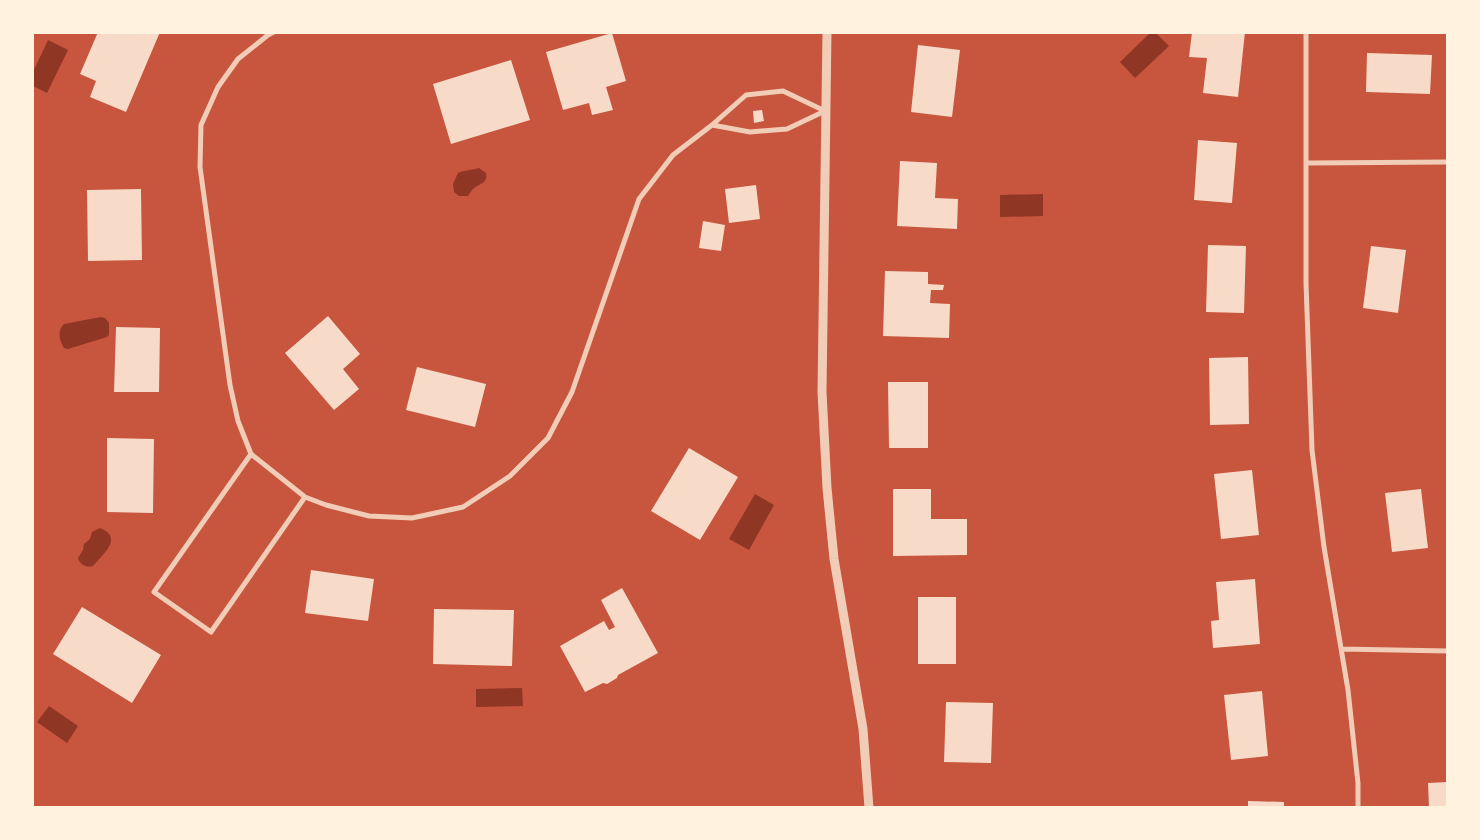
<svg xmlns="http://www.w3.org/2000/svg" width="1480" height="840" font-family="Signika,sans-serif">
<rect width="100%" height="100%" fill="#c8553d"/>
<!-- water -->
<path fill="#8f3625" d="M1150 33H1156L1169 46 1135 78 1120 62Z
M48 40 68 50 47 93 33 86V72Z
M479 168 486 173C488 184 480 183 473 189 472 190 469 194 468 196H459L454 192 453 184 458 173C464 170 472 170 479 168Z
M1043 194V216L1000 217V195Z
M101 317 105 318 109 323V335L107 337 68 349 64 348C59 340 57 331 64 324Z
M755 494 774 505 749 550 729 539Z
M100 528C124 538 103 554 93 566 87 568 80 565 78 558L83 550 84 544 90 539 92 532Z
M522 688 523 706 476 707V689Z
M49 706 78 726 67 743 37 722Z"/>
<!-- building -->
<path fill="#f7dbc8" d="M98 32H160L126 112 90 97 96 81 80 74Z
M1192 32H1245L1238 97 1203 93 1207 58 1189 57Z
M612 33 626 81 606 87 613 110 592 115 589 103 563 110 546 52Z
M918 45 960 50 952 117 911 112Z
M1367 53 1432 55 1430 94 1366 92Z
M511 60 530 120 451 144 433 84Z
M762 110 764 121 754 123 753 111Z
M1198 140 1237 143 1232 203 1194 200Z
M900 161 937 163 935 198 958 199 957 229 897 226Z
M756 185 760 219 729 223 725 189Z
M141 189 142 260 88 261 87 190Z
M703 221 725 225 721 251 699 248Z
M1208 245 1246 246 1244 313 1206 312Z
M1371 246 1406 250 1398 313 1363 308Z
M885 271 928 272V284L944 285 943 290H931L930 303 950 304 949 338 883 336Z
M328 316 360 354 343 369 359 389 334 410 285 353Z
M116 327 160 328 159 392H114Z
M1248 357 1249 424 1210 425 1209 358Z
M417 367 486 384 475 427 406 410Z
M888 382H928V448H889Z
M107 438 154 439 153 513 107 512Z
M689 448 738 477 700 540 651 511Z
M1252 470 1259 535 1221 539 1214 474Z
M893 489H931V519H967V555L893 556Z
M1421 489 1428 548 1392 552 1385 493Z
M311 570 374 579 368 621 305 613Z
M1255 579 1260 644 1213 648 1211 621 1219 620 1216 582Z
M622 588 658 653 618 675 617 678 607 684 603 683 585 692 560 646 604 621 609 630 615 627 601 600Z
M918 597H956V664H918Z
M82 607 161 655 132 703 53 654Z
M434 609 514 610 512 666 433 664Z
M1262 691 1268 756 1231 760 1224 695Z
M946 702 993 703 991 763 944 762Z
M1448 782V808H1429L1428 783Z
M1248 801 1284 802V808H1248Z"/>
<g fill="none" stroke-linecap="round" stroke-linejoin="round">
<!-- minor -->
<path stroke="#f1ccb7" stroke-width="5" d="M274 32 268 35 238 59 218 87 201 125 200 167 230 385 238 421 251 454 305 497 326 505 369 516 412 518 463 507 510 476 548 438 572 392 639 199 673 155 712 125 746 95 783 91 825 111
M1306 32V283L1312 450 1324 547 1348 690 1358 783V808
M712 125 750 132 787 129 825 111
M1307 163 1448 162
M251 454 154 592 211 632 305 497
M1341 649 1448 651"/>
<!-- tertiary -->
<path stroke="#f1ccb7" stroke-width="9" d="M827 32 822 392 827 488 834 559 863 729 869 808"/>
</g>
<!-- border -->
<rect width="1480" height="840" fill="none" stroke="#fff3e0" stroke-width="68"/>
</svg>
